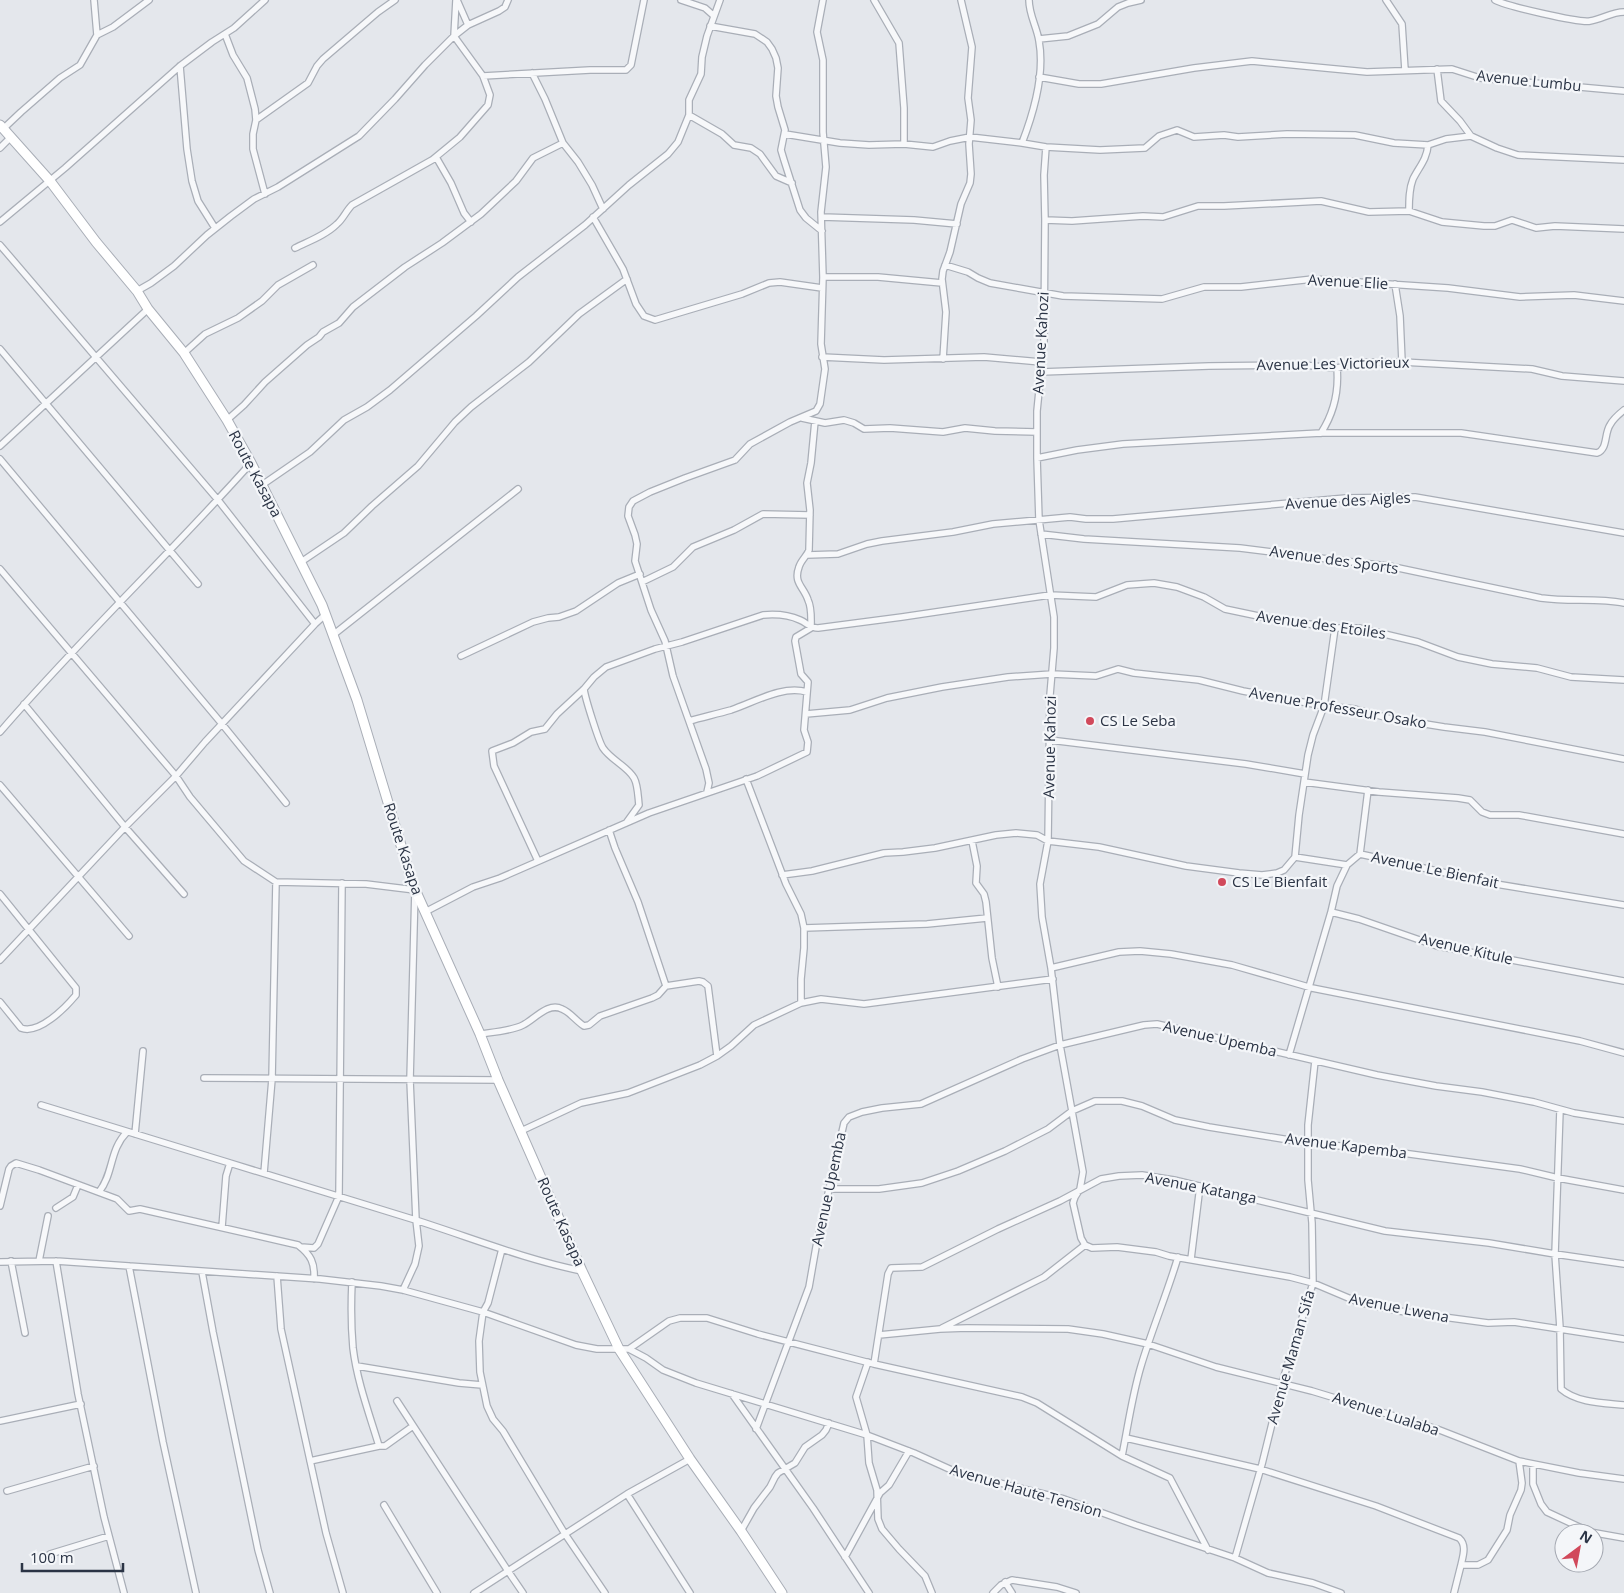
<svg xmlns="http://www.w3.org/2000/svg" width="1624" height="1593" font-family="'Open Sans',sans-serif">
<rect width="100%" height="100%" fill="#e4e7ec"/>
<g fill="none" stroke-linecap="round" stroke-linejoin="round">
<defs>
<path id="street" d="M457 0 468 25
M681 0 705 8 714 16
M874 0 899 43 904 108V144
M1386 0 1402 24 1405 70
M1495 0C1506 6 1579 23 1590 21 1603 19 1611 12 1624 12
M710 26 755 34 767 42 772 49 776 58 778 68 776 96 778 107 785 130 781 150 784 160 800 210 806 218 822 231
M225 34 233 55 247 78 255 109 256 120 253 134V149L265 194
M97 35 113 27 149 0
M1039 39 1068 36 1098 24 1118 7 1128 3 1141 0
M180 66 187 149 192 181 198 201 215 228
M1437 69 1441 101 1460 121 1471 136 1497 148 1518 155 1624 160
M532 73 545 99 563 143 578 162 592 185 603 209
M483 76 590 70H626L631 65 644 0
M1039 77 1079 84H1101L1194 68 1252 61 1367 72 1452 69 1480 78 1624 91
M689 115 722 134 734 145 751 148 760 154 776 176 792 183
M256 120 308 83 317 66 323 59 378 12 395 0
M3 129 21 112 60 78 80 65 97 35 94 0
M785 134 840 143 869 145 904 144 933 147 950 141 970 137 1022 143 1046 147 1100 150 1145 148 1159 136 1177 130 1194 137 1224 135 1238 137 1287 134 1355 135 1394 143 1428 145 1446 139 1471 136
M1022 143C1034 112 1045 74 1039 41 1037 27 1029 15 1029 0
M1046 147 1044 175 1045 220 1044 341 1037 411V458L1039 520 1054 617V648L1050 695 1048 841 1040 884 1042 917 1051 968 1060 1045 1083 1172 1080 1189 1075 1197 1073 1203 1081 1238 1085 1245 1092 1248 1117 1247 1156 1252 1169 1256 1290 1277 1313 1283 1358 1302 1399 1311 1488 1323 1514 1322 1624 1339
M0 148 11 137
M436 157 451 183 464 213 471 222
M1409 211C1409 200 1409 189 1413 179 1419 167 1427 159 1428 145
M593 217 623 269 636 304 644 316 655 320 742 294 769 283 780 282 822 288
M822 217 914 220 957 224
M1045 220 1072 221 1143 216 1163 217 1198 206H1224L1321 201 1369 212 1409 211 1442 222 1484 226H1495L1512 220 1536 228 1555 226 1624 229
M0 222 65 168 180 66 212 42 234 28 265 0
M0 245 218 500 315 624
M295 248C309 241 326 235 337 224 343 219 346 211 352 205L432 160 460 137 488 105 490 95 483 76 454 36 456 0
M945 265 968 272 978 278 990 283 1063 296 1162 299 1204 287H1241L1313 279 1448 288 1520 297 1574 295 1624 301
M823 277H878L942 283
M1395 284 1400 316 1402 362
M137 291 151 283 174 266 207 235 231 216 254 199 278 187 359 136 395 99 425 65 454 36 468 25 499 11 505 7 508 0
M0 349 198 584
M184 353 205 334 238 318 262 301 278 285 313 265
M822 357 884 360 984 357 1041 362
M943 359 946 312 942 279 943 271 950 252 961 204 970 183 971 174 969 144 971 120 968 98 972 47 961 0
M1041 372 1209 366 1302 365 1337 368 1365 362H1402L1532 369 1562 376 1624 381
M802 418 825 423 844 420 854 423 864 429 890 428 943 432 965 428 995 431 1037 432
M227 420 244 405 265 382 307 345 319 337 323 332 339 323 353 307 405 267 442 243 481 214 516 181 533 158 563 143
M1321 433C1334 413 1339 392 1337 368
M0 446 148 309
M1037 458 1077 450 1123 444 1321 433H1461L1597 453C1608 449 1604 434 1610 425 1613 419 1619 414 1624 410
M0 459 222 724 286 803
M262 485 310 452 344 420 367 407 390 390 476 316 518 277 585 225 629 185 668 154 678 142 689 115V100L701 74 702 57 707 36 720 0
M1041 534 1084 539 1240 548 1344 561 1389 566 1541 598C1569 602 1597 598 1624 603
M807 555 838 554 867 544 882 541 953 532 993 524 1070 517 1086 519H1113L1346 498 1415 497 1624 533
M301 562 344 533 372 506 418 466 455 422 471 407 529 362 579 314 627 279
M0 569 176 776 190 797 244 861 276 882 366 884 415 890 410 1080 416 1220 419 1246 415 1264 403 1290
M642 582 673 567 693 547 734 530 763 514 810 515
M333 635 518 489
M461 656 533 622 548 618 559 617 576 611 618 583 640 574
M584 689C585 698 599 742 603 748 611 760 627 766 634 778 638 785 638 797 639 805L626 823
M24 704 125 827 184 894
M806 714 850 710 887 698 942 687 1008 677 1052 674 1096 676 1118 669 1134 673 1199 680 1243 691 1324 706 1355 709 1388 718 1444 727 1485 732 1624 759
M689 721C703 717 717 714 731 710 755 702 782 685 807 692
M0 732C80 639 169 555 251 463
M1050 740 1246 764 1305 774
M746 779 786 884 801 914 804 928V948L801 979V1003
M1304 782 1379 792 1458 798 1470 800 1482 812 1490 815H1519L1624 834
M0 785 129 936
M707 792 709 783 706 769 673 676 665 641 651 610 635 561 637 544 635 535 628 516 629 507 633 501 650 492 685 478 735 460 750 444 790 422 816 411 820 404 825 369 821 344 823 277 821 212 826 167 823 132V60L817 32 823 0
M609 830 615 848 638 902 666 986
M972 841 977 866 976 883 984 894 986 902 992 958 998 987
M1360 854 1368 790
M1295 857 1299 815 1308 755 1313 735 1324 706 1335 628
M538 861 494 766 492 751 513 743 531 732 545 729 557 714 584 689 594 677 606 667 655 649 682 642 763 615C774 614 789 615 800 620 807 623 810 628 818 628L902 617 1050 595 1096 597 1127 585 1154 583 1177 587 1204 597 1225 609 1263 617 1335 628H1359L1418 642 1458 657 1492 664 1537 668 1571 677 1624 680
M1347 865 1337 886 1331 912 1359 919 1437 946 1624 981
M782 875 812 871 884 853 903 852 935 848 996 835 1016 833 1037 835 1048 841 1099 847 1186 866 1239 873 1262 875 1277 873 1284 870 1295 857 1347 865 1360 854 1496 884 1624 905
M0 894 76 988V995C66 1007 39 1035 21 1028L0 1002
M425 912 473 887 500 878 649 813 757 776 807 752 808 742 804 730 808 682 801 674 795 641 796 637 811 628C811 619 812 608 808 600 804 587 793 583 799 567 801 560 807 556 809 550L810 510 807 483 811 463 815 421
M804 928 927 924 987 918
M0 960 125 827 176 776 205 742 315 624 326 614
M1051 968 1119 952 1140 951 1171 954 1232 965 1312 988 1580 1041 1624 1053
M480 1034C494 1032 511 1031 523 1025 535 1019 548 1002 562 1009 570 1012 576 1021 584 1026L589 1025 600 1016 652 998 658 995 666 986 699 981 703 982 708 986 717 1056
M1289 1055 1331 912
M204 1078 498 1080
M41 1105C164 1143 286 1180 409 1218 467 1236 523 1259 582 1271
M1560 1110 1555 1254 1560 1328 1561 1389C1577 1403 1604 1403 1624 1405
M521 1131 581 1103 628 1093 700 1065 717 1056 731 1046 754 1025 801 1003 821 999 864 1004 1053 979
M135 1134 143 1051
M264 1173 272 1079 276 882
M829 1189H879L922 1183 958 1171 1005 1151 1048 1129 1072 1111 1095 1101H1122L1142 1106 1175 1120 1209 1127 1308 1143 1373 1149 1520 1169 1558 1178 1624 1190
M99 1192C114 1173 109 1150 127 1132
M0 1206 9 1169 11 1166 16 1163 39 1170 117 1199 129 1211 140 1209 298 1245C311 1255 315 1263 314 1279
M56 1208 73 1197 78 1185
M222 1227 226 1176 230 1163
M301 1247 314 1248 318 1244 339 1196 342 883
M502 1249 488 1303 483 1312 479 1341 480 1372 487 1406 493 1419 503 1431 565 1534 605 1593
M1191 1259 1200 1186
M11 1261 25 1333
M39 1261 48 1216
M56 1261 78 1394 104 1517 124 1593
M0 1262 56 1261 320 1279 381 1286 403 1290 483 1312 576 1345 597 1349H629L669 1321 680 1318H707L758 1334 874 1364 1022 1397 1037 1403 1122 1456 1170 1478 1208 1550
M129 1266 163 1442 196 1593
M202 1272 213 1332 258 1550 270 1593
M277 1276 281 1329 326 1533 343 1593
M352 1282C351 1304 351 1326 353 1348 357 1381 369 1413 379 1446
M942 1328 1044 1277 1085 1245
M879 1335 940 1329 967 1328 1068 1329 1103 1334 1148 1344 1216 1367 1312 1391 1437 1429 1519 1461 1579 1473 1624 1479
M629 1349 646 1358 663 1370 696 1383 867 1435 914 1453 956 1472 1064 1499 1136 1525 1235 1558 1268 1573 1313 1583 1341 1593
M868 1362 856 1397 867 1435 869 1463 877 1490 878 1519 882 1529 899 1549 925 1576 932 1593
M874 1364 888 1274 891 1268 922 1267 998 1229 1060 1201 1101 1179 1119 1176 1142 1175 1174 1180 1385 1231 1489 1243 1555 1254 1624 1264
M357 1366 459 1383 482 1385
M732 1394 813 1508 869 1593
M397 1401 508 1571 474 1593
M0 1421 81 1404
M756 1429 809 1287 816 1247 844 1123 849 1117 862 1112 882 1108 921 1104 1022 1059 1060 1045 1144 1025 1157 1024 1377 1075 1436 1086 1482 1092 1534 1102 1574 1113 1624 1121
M1126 1438 1260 1469 1376 1506 1459 1538C1467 1545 1463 1556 1461 1565
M1122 1456C1128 1426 1132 1396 1141 1366 1152 1329 1167 1294 1178 1257
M310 1461 379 1446H385L413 1426
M1533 1464V1484L1541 1504 1547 1512 1590 1532 1624 1538
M7 1491 94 1466
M627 1494 690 1593
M384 1505 437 1593
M741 1531 754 1508 770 1487 775 1477 778 1473 795 1463 805 1447 822 1435 826 1430 829 1423
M50 1554 109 1536
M845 1557 880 1493 889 1485 909 1451
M1235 1558 1262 1464 1282 1383 1313 1283 1312 1223 1308 1180V1125L1315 1061
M1005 1582 1012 1593
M523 1593 508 1571 627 1494 690 1459
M993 1593 1001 1585 1012 1580 1057 1587 1076 1593
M1454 1593 1461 1565H1478L1488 1560 1507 1530 1510 1515 1521 1490 1522 1483 1519 1461"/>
<path id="secondary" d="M0 125 50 181 96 242 137 291 148 309 184 353 227 420 251 463 322 605 357 700 413 885 480 1034 498 1080 582 1271 619 1349 690 1459 741 1531 782 1593"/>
</defs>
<!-- street casing -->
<use href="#street" stroke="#a9aeb7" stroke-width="8"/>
<!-- secondary casing -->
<use href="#secondary" stroke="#a9aeb7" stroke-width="11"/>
<!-- street -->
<use href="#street" stroke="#f7f8fa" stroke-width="5.5"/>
<!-- secondary -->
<use href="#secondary" stroke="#fff" stroke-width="9"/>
</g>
<!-- markers -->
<g fill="#d1495b" stroke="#f4f6f9" stroke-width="2">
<circle cx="1090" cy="721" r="5"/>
<circle cx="1222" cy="882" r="5"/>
</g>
<g text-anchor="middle" stroke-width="4.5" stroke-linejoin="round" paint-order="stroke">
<!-- street labels -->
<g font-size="15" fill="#2b3445" stroke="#f4f6f9">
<text transform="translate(1529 81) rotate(6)" y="5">Avenue Lumbu</text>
<text transform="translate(1348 282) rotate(3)" y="5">Avenue Elie</text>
<text transform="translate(1041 343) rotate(-87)" y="5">Avenue Kahozi</text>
<text transform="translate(1333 364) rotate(-1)" y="5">Avenue Les Victorieux</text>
<text transform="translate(255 474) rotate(62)" y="5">Route Kasapa</text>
<text transform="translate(1348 501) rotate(-3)" y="5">Avenue des Aigles</text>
<text transform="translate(1334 560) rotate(8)" y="5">Avenue des Sports</text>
<text transform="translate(1321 625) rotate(8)" y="5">Avenue des Etoiles</text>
<text transform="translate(1338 708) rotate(10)" y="5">Avenue Professeur Osako</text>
<text transform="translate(1050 747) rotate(-89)" y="5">Avenue Kahozi</text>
<text transform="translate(403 849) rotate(72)" y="5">Route Kasapa</text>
<text transform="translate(1435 870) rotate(12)" y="5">Avenue Le Bienfait</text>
<text transform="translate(1466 949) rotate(13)" y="5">Avenue Kitule</text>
<text transform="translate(1220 1039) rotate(13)" y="5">Avenue Upemba</text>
<text transform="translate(1346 1146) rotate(7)" y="5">Avenue Kapemba</text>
<text transform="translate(1201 1188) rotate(11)" y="5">Avenue Katanga</text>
<text transform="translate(829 1189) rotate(-78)" y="5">Avenue Upemba</text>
<text transform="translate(561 1222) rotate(66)" y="5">Route Kasapa</text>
<text transform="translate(1399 1308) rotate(11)" y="5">Avenue Lwena</text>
<text transform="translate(1291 1357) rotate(-74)" y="5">Avenue Maman Sifa</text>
<text transform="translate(1386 1414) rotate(18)" y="5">Avenue Lualaba</text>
<text transform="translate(1026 1491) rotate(16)" y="5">Avenue Haute Tension</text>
</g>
<!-- poi labels -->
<g font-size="15" fill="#2b3445" stroke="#f4f6f9" text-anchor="start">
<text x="1100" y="726">CS Le Seba</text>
<text x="1232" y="887">CS Le Bienfait</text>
</g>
</g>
<!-- north arrow -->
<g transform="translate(1579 1548) rotate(32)"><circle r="24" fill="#f4f6f9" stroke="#a4a8b1"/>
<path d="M0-4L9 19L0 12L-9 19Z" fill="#d1495b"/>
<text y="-8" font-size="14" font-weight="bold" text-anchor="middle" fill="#2b3445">N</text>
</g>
<!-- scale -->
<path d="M22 1563v8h101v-8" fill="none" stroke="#2b3445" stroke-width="2.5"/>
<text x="30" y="1563" font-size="15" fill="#2b3445" stroke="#f4f6f9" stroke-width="4" paint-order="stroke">100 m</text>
</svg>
